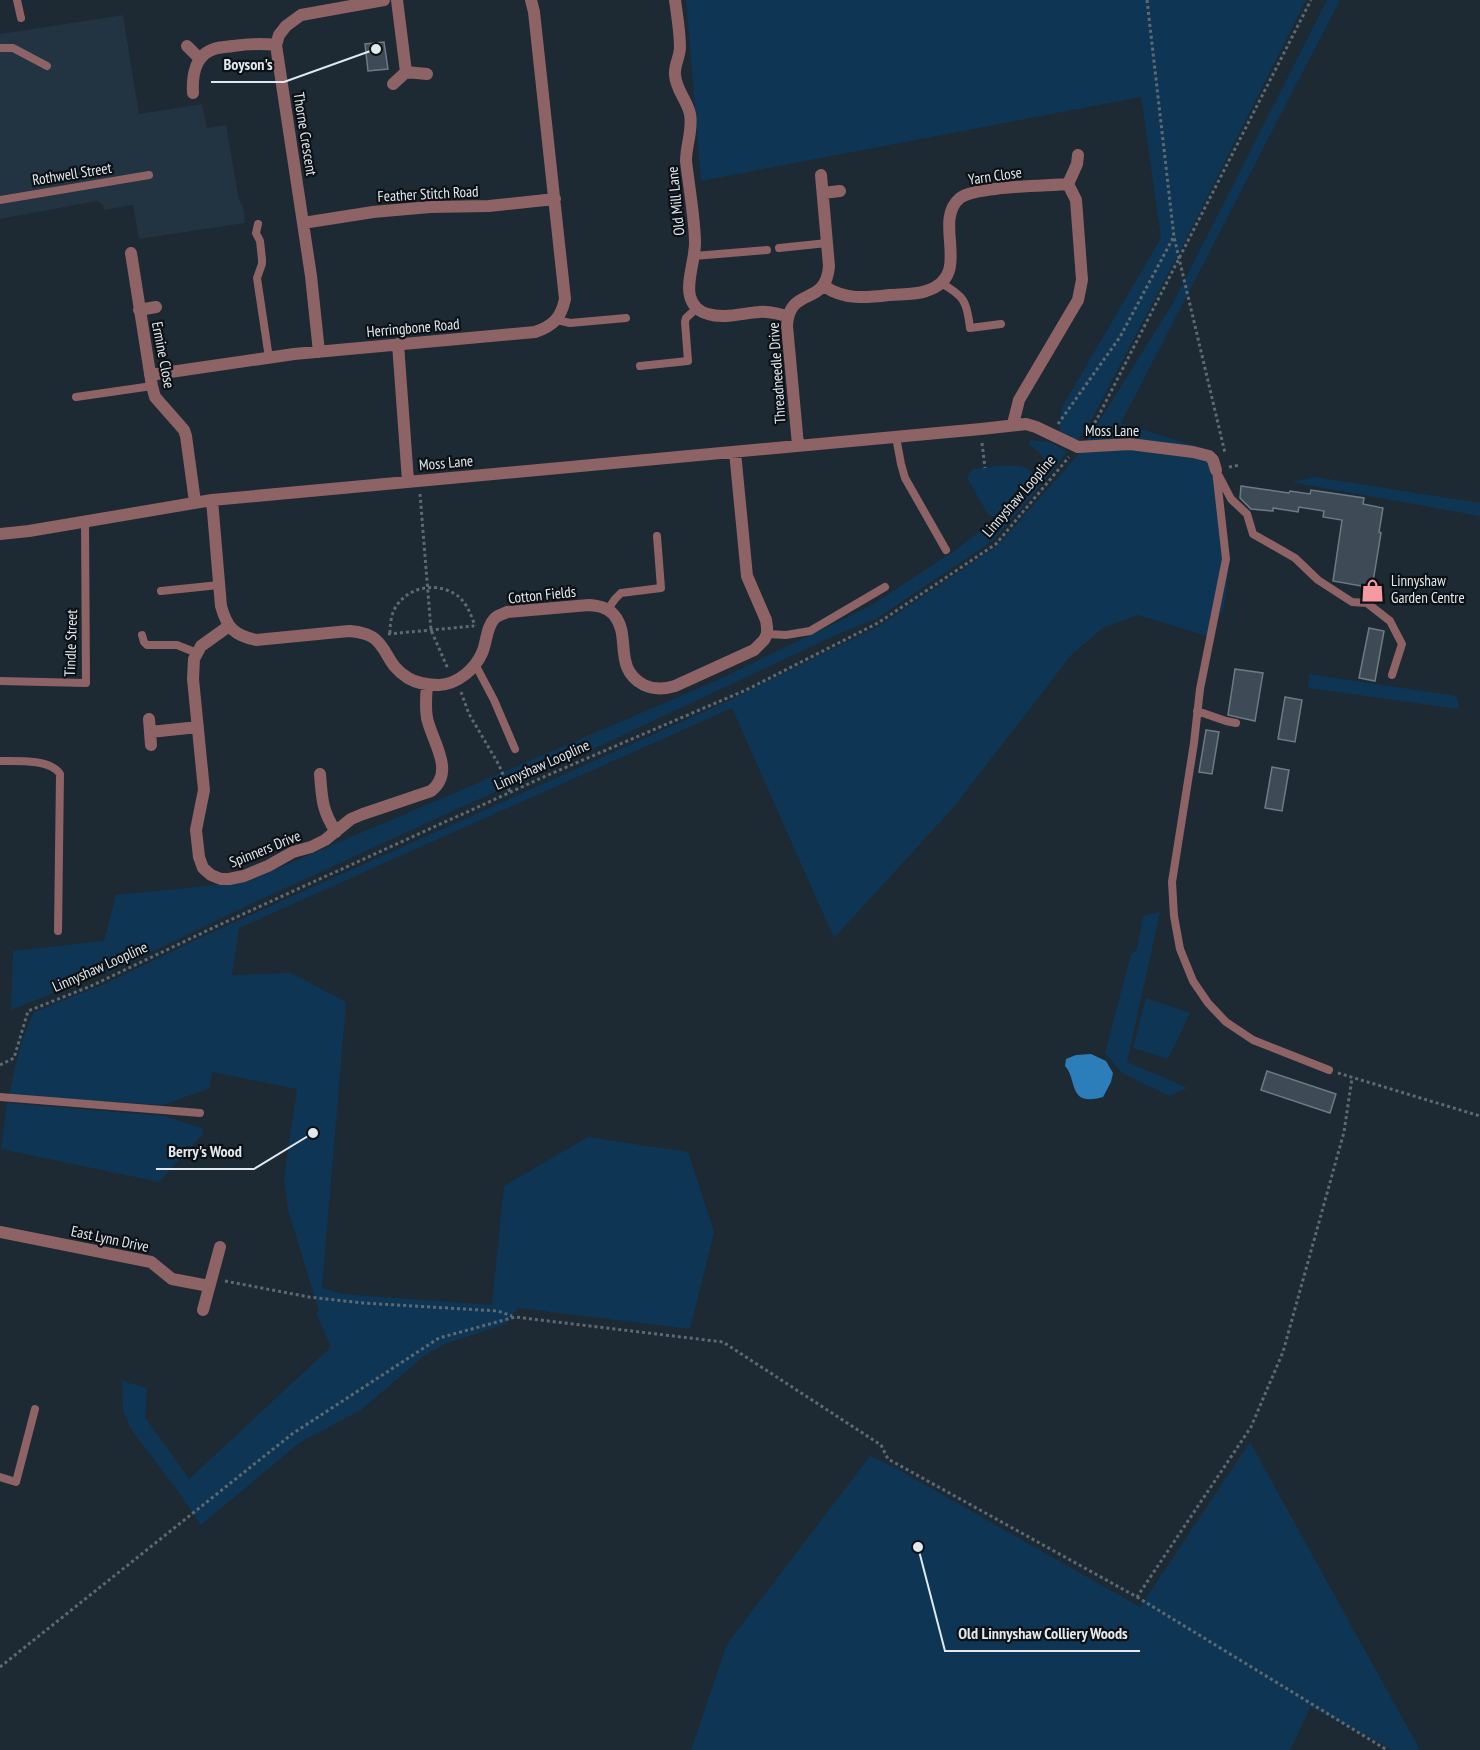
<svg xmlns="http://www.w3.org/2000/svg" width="1480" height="1750" font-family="'PT Sans Narrow',sans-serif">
<rect width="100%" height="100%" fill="#1d2933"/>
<!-- built -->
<path fill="#223341" d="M123 15 139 114 202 104 207 128 226 125 239 200 243 207 245 223 139 239 133 205 104 210 103 205 97 201 0 219V34Z"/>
<!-- green -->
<path fill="#0e3654" d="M686 0H1306L1183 245 1093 417 1078 441 1059 432 1062 407 1161 238 1141 97 701 181Z
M1327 0H1340L1121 423 1215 452 1230 560 1223 613 1212 612 1207 636 1138 615 1103 628 1072 654 953 808 834 938 732 708 239 928 232 975 291 973 346 1002 322 1288 342 1294 492 1305 504 1186 588 1137 688 1152 714 1232 690 1329 518 1308 506 1324 447 1343 424 1356 361 1410 299 1443 201 1525 177 1490 131 1429 123 1411 122 1381 147 1388 145 1417 189 1479 331 1347 316 1313 319 1311 288 1210 284 1177 297 1089 212 1072 210 1088 164 1105 9 1095C15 1067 21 1037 34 1012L107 983 206 935 730 700 879 626 997 546 1078 455 1173 303Z
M1030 440 1050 442 1067 452 1033 495 994 540 876 619 836 635 602 745 457 809 242 908 125 965 11 1010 13 951 104 941 116 895 246 882 487 779 720 679 870 606 954 551 997 518 988 514 967 478 972 469C987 468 1022 459 1033 473 1035 475 1036 478 1037 481L1043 477 1048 467 1040 453 1029 444Z
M1315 477 1480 503V516L1291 482Z
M1309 674 1456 696 1459 705 1458 709 1308 688Z
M1160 912 1127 1062 1188 1088 1169 1096 1122 1073 1105 1053 1131 954 1137 950 1143 916Z
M1146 998 1190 1013 1168 1059 1133 1048Z
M7 1103 165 1116 204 1129 203 1134 159 1182 1 1149Z
M1250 1442 1420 1750H1393L1311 1707 1290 1750H691L727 1644 870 1456 892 1466 1140 1607Z"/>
<!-- water -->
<path fill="#2c7ebb" d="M1091 1054 1106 1061 1113 1073 1111 1082 1103 1097C1067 1107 1078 1080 1065 1066L1066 1059 1076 1055Z"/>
<!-- building -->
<path fill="#3e4b56" stroke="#6d7b88" stroke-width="1.5" d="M384 42 388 69 368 71 365 44Z
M1241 486 1289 493 1290 491 1310 494 1311 490 1364 498 1363 504 1383 508 1379 532 1381 533 1372 588 1333 581 1342 520 1323 517 1324 511 1299 507 1298 512 1273 508V511L1251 509 1240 498Z
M1369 628 1384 631 1375 681 1359 678Z
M1235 669 1263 673 1255 721 1228 715Z
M1285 697 1302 700 1295 742 1278 739Z
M1206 730 1219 732 1212 774 1199 772Z
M1272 767 1289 770 1282 811 1265 808Z
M1267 1071 1336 1094 1330 1113 1261 1090Z"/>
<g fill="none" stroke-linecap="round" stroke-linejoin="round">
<!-- path -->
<path stroke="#5e6971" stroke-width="3" stroke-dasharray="3 3" stroke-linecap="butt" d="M1147 0 1174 237 1225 453
M1058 424 1120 337 1173 238
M1088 433 1097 419 1311 0
M982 443 985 468
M1229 467 1240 465
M420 494 431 630 448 669
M390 633C390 625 391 617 394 610 405 588 434 581 455 594 466 601 471 614 475 626
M388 634 474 626
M461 692 469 714 499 765 510 792
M0 1065 14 1058 28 1011 91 986 219 925 548 775 746 690 878 623 996 544 1069 457
M1338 1073 1480 1116
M225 1281 309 1297 363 1303 498 1311 512 1316
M1137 1597 1387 1750
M0 1667 292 1434 439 1338 515 1317 723 1342 881 1445 888 1459 1137 1597 1251 1427 1283 1352 1344 1132 1352 1078"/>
<!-- lane -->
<path stroke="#8d6365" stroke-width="8" d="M17 0 21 18
M0 48H13L47 66
M0 200 149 175
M258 224 256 233 260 241 262 259V264L257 278 269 358
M779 248 827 243
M694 256 767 250
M941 283C964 296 967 301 970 328L1001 324
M557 320 570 323 626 318
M640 366 688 361 685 322 686 318 697 308
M76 397 152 386
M896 437 901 464 905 478 946 550
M1216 470 1226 559 1200 689 1194 743 1172 882 1174 916 1180 949 1193 981 1208 1003 1226 1022 1253 1040 1329 1070
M1219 476 1231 499 1247 514 1253 534 1295 558 1318 580 1352 602 1367 603 1390 621 1402 644 1392 675
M161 591 219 585
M608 609 615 599 621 593 661 588 657 536
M767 634 786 635 810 631 885 587
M142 635 144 642 147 645H177L197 653
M475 664 494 700 515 749
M0 681 86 683 85 521
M1197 711 1226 721 1236 723
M0 761C16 761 51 759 60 774L58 931
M0 1097 200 1113
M0 1477 16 1482 35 1409"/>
<!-- street -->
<path stroke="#8d6365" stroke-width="12" d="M397 0 406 72
M675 0C677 15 680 32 680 47 680 57 674 65 675 75 676 90 687 100 690 114 693 130 686 145 686 161 689 187 694 214 695 240 696 257 686 281 690 296 692 305 699 312 708 314 724 319 743 313 759 312 769 311 778 314 787 316
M187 46 200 59
M393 84 406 72 427 74
M193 93C192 76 195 55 214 49 220 47 227 47 233 46 248 44 261 43 276 45
M823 193 840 191
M303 223 373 212 430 207 489 206 555 199
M131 253 152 386 155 397 184 430 186 436 195 502
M824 286C844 300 866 298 889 295 901 294 915 295 926 291 975 276 931 222 960 198 975 186 1047 186 1068 184
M139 310 156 307
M398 344 408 481
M319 352 311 276 276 45 279 35 286 26 301 15 384 0
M150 375 294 354 535 332C553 326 561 318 565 299L534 12 531 0
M1013 424 1019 400 1078 300 1082 280 1077 213 1076 200 1068 184 1077 164 1078 155
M798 445 787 326C789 285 826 308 829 266L821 175
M212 500 221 606C227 628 234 635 256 640L349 631C358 632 368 633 375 639 389 651 388 666 408 678 418 684 428 685 439 685 458 684 475 669 482 653 487 642 486 627 495 618 498 615 504 614 507 612L589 605C598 606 608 607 614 615 632 636 612 668 644 685 654 690 665 689 675 686L754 650 764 640 767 634V627L766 620 747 576 735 452
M0 534 29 531 212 500 981 429 1026 424 1036 427 1078 447 1130 444 1193 452 1209 456 1213 460 1216 470
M229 626 201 646 194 659 193 679 204 790 196 830 199 857 203 868 211 875 221 879H229L244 876 268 866 293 852 311 847 325 840 351 819 363 814 431 791C456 771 432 742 427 718 425 707 426 696 427 685
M149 719 151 745
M150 732 198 727
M320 774C322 800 322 810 336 832
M0 1232 151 1262 172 1279 209 1286
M203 1310 220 1247"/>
</g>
<!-- icons -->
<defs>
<symbol id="shop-bare" viewBox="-9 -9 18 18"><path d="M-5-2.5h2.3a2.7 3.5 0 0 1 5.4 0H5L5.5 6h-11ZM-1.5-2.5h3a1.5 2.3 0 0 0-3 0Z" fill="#f49aa0" stroke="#0c1115" stroke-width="2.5" paint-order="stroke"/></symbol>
</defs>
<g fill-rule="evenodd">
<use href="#shop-bare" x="1356" y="574" width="33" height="33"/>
</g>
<g text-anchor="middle" stroke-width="4.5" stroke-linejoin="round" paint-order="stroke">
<!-- street labels -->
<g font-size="15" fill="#e1e9ef" stroke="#0c1115">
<text transform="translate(305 134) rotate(81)" y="5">Thorne Crescent</text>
<text transform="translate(72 174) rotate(-9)" y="5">Rothwell Street</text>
<text transform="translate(995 176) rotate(-8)" y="5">Yarn Close</text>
<text transform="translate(428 194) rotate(-3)" y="5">Feather Stitch Road</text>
<text transform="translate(676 201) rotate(-96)" y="5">Old Mill Lane</text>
<text transform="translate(413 328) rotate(-5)" y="5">Herringbone Road</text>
<text transform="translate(163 355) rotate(79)" y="5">Ermine Close</text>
<text transform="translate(777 373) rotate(-94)" y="5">Threadneedle Drive</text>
<text x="1112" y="436">Moss Lane</text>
<text transform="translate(446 463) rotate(-5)" y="5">Moss Lane</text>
<text transform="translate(1019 496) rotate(-49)" y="5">Linnyshaw Loopline</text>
<text transform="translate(542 595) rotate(-6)" y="5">Cotton Fields</text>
<text transform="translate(71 643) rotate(-88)" y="5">Tindle Street</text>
<text transform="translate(542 765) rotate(-24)" y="5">Linnyshaw Loopline</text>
<text transform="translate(265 849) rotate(-22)" y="5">Spinners Drive</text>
<text transform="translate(100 967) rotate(-24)" y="5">Linnyshaw Loopline</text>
<text transform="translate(110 1239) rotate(12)" y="5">East Lynn Drive</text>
</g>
<!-- poi labels -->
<g font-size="15" fill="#e1e9ef" stroke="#0c1115" text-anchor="start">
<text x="1391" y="586">Linnyshaw<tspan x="1391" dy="17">Garden Centre</tspan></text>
</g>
</g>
<!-- callouts -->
<path fill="none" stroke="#e1e9ef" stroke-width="2" d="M376 49L284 82H211M313 1133L254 1169H156M918 1547L945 1651H1140"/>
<g fill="#e1e9ef" stroke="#0c1115" stroke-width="2">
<circle cx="376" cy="49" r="6"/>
<circle cx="313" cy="1133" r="6"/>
<circle cx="918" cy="1547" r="6"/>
</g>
<g font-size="16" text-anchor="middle" font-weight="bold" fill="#e1e9ef" stroke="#0c1115" stroke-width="4.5" stroke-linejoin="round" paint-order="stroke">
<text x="248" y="70">Boyson's</text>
<text x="205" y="1157">Berry's Wood</text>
<text x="1043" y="1639">Old Linnyshaw Colliery Woods</text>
</g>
</svg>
